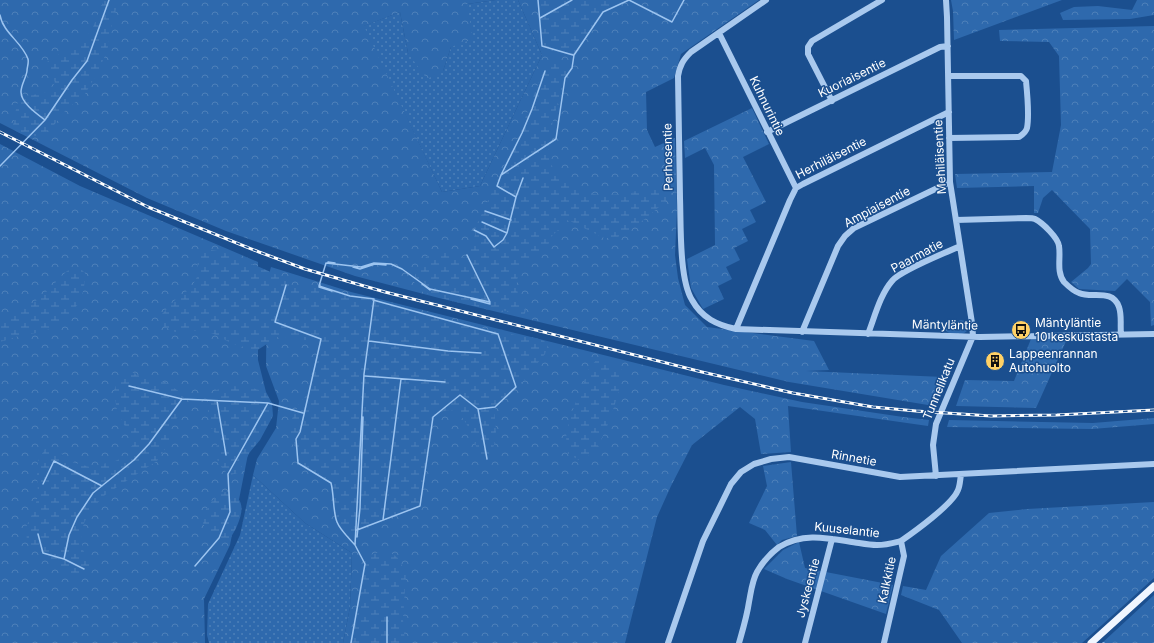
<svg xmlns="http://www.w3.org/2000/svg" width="1154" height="643" font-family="Inter,sans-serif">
<defs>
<pattern id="grass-dots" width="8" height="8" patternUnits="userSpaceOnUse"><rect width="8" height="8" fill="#2e69ad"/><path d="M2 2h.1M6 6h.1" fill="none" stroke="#4d80b9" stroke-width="1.8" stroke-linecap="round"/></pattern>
<pattern id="forest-crowns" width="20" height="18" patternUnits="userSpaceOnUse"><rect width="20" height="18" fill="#2e69ad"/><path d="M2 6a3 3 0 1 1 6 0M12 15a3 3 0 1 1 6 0" fill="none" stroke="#4d80b9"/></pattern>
<pattern id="wetland-marsh" width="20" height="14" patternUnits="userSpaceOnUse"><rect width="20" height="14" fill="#2e69ad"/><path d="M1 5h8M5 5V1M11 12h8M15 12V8" fill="none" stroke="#4d80b9"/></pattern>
</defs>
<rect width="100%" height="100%" fill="#1b4f8f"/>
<!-- grass -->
<path fill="url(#grass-dots)" d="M496 0H518L542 55 480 186 442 192 363 26 400 12 408 53 443 71 451 47 467 4Z
M961 320 965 321 970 326C967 336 954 337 946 331L947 325Z
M253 475 305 523 352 553 350 607 343 643H209L207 635 208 604 240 535Z"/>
<!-- forest -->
<path fill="url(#forest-crowns)" d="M0 0H496L467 4 473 39 451 47 443 71 427 79 408 53 400 12 364 26 442 192 480 186 542 55 518 0H759L681 54 674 78 646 92 647 130 655 147 675 138 677 209 675 255 678 278 685 305 707 327 814 341 829 370 806 371 943 377 928 405 789 382 439 298 355 276 226 231 147 198 0 123Z
M951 0H1062L954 40 953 11Z
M1137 0H1154V15L1130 19 1063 20 1060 13 1074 7 1098 6 1132 10Z
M1154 26V325L1151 326 1150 302 1127 279 1115 291 1079 289 1071 282 1088 268 1091 264 1090 229 1052 190 1043 198 1038 213H1034V186L957 188 955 174 1052 172 1061 125 1059 56 1049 42 1000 41 999 30Z
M752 108 769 144 743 157 766 202 750 210 756 222 742 229 748 241 734 248 740 260 726 267 732 279 718 286 724 299 703 309 691 288 687 259 715 245 714 165 705 148 685 158 684 141Z
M0 144 80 186 258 262V360L266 392 268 415 250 444 230 545 204 599 205 643H0Z
M271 267 351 292 724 385 802 402 903 417 929 420 928 426 788 406 791 452 761 454 755 419 740 407 692 445 671 486 657 517 625 643H343L350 607 352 553 305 523 253 475 257 459 276 428 279 401 266 366 267 282Z
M1031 339H1067L1036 408 956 406 965 380 1014 381Z
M1154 418V424L1092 429 947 427 949 420 1093 423Z
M791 462 797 536 782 540 777 545 765 530 749 523 767 486 763 466Z
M1154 502V578L1082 643H962L939 610 901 595 903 586 926 590 941 556 989 513 1027 509Z
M799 542 805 568 893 585 886 614 787 579 764 569 783 550Z
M1154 595V643H1102Z"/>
<!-- wetland -->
<path fill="url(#wetland-marsh)" d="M104 0H120L113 17 107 52 96 75 85 94 65 111 54 125 44 134 36 136 22 134 16 131 13 125 17 104 23 96 33 95 50 91 55 82 49 73 47 62 77 43 91 32Z
M538 0H629L603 12 574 55 542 46Z
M548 62 569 68C562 88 546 137 549 157 551 171 566 184 579 189 585 191 593 194 599 195 624 196 648 188 672 188V196L646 218 629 231 616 238H604L568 220 550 238 548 247C543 251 528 259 525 263 513 278 515 295 526 310L524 316 507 311 492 310 441 298 423 292 414 282C415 268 421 261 432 252L448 253 466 258 475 235 476 226 518 137 540 79Z
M206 249 223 252 240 260 257 266 282 277 293 286H319L347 296 374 300 460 324 515 335 536 338 544 341 548 345 545 354 516 390 500 403 494 410C496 429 499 442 487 459L481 458C472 439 463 393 433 417L420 506 358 530 356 546C350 539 339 530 336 521 333 510 334 495 331 483L298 463 297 449 291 442 289 431 291 421 300 402 309 393 320 340H292L281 335 256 351 231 343 216 335 203 330 175 332 161 325 162 314 176 299 191 288 197 277 198 254Z
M79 267 85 273 84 288 80 302 62 323 43 332 22 335 0 342V319L27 307 41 297 67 271Z
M597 360C607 361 615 364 623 371 621 389 605 440 593 453 589 456 583 458 579 460L568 454 566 437 570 417 590 366Z
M132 372 152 382H165L177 390 185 399 179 415 171 427 169 443 157 461 105 495 91 510 84 523 81 537 83 550 92 567 84 574H74L61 569 51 559 40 552 27 542 26 527 34 510 38 495 37 475 38 461 46 447 58 451 72 462 90 467 115 461 132 454V440L117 411 114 391 120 374Z
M231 386 249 387 266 392 272 403 273 416 260 440 250 452 238 473 230 475C216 465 214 456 218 439L212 428 208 416V401L216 390Z
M225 492C245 496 244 510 237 526 235 530 232 537 228 539 226 541 222 541 219 542L208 535 203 523 206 509 215 497Z
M379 552H389L397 557 406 572 403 620 405 643H352L365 564 362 558Z"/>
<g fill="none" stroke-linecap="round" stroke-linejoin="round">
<!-- stream -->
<path stroke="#9cc4f0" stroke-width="1.5" d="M538 0 542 46 573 55
M629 0 672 22 684 0
M0 15C3 33 22 42 28 59 29 63 27 67 27 71 26 78 21 85 21 92 21 103 37 114 45 120
M540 18 572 0
M0 166 45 120 72 80 87 61 109 0
M501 175 556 139 565 78 572 68 574 55 603 12 629 0
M516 197 497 186 501 175 522 133 532 109 545 71
M485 211 511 220
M482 222 507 233
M474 230 486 236 494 247 503 240 507 233 516 197 523 178
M328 262 335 263
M353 267 360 269 375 264 386 265
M422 284 430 290
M286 285 275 322 321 339 300 432 296 439 298 463 331 483C334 494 333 513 337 522 340 530 349 538 355 545
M320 285 319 287 332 291
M471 299 490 304 489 301
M373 300 498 334 516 387 495 407 478 409
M369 341 448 351 481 353
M365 376 445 382
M129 386 182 399 268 403 303 413
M217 401 226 455
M43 484 54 461 102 486
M383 520 401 379
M357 530 420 506 433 417 460 395 478 409 487 459
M38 534 43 553 64 559 84 569
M357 537 360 508 363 417
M64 559 69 535 77 517 93 493 134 460 149 444 182 399
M195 566 219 538 230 512 228 474 268 403
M351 643 365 564 355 545 364 374 374 299 350 296 319 286 326 263 361 267 374 263 391 264 402 269 430 289 490 302 467 255
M387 643V617
M1103 643H1104"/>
<!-- minor -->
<path stroke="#a9c9ee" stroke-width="6" d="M766 0 691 52C683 60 680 65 678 76 679 117 679 157 680 198 681 224 679 279 692 300 702 318 717 325 736 329L980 337 1154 334
M719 33 796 188
M949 76H1021L1026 81C1027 91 1029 118 1027 128 1026 132 1022 135 1019 137L949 138
M832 101 808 54V47L812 41 882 0
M767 132 940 47 948 46
M956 220 1026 218C1029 218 1033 218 1035 219 1043 223 1058 238 1059 246 1061 258 1056 271 1064 282 1068 286 1073 291 1079 293 1092 299 1112 288 1119 307 1122 316 1120 325 1121 334
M736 329 790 200 796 188 803 184 949 112
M802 332 838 246 845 236 854 228 950 182
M868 334C875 316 880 295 892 281 901 270 946 253 960 246
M936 476 933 445 936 424 973 336 972 323 950 182 947 17 946 0
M668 643 703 541 731 484 741 472 754 464 771 459 789 457 900 477 1154 464
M739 643C743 629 747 616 749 602 751 592 752 581 757 572 762 563 771 553 779 547 805 531 831 539 859 543 865 544 871 545 877 545 886 545 893 543 901 541
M805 643 832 539
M884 643 904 556 901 541C914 532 953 504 958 490 960 486 960 480 961 475"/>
<!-- major -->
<path stroke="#f0f6ff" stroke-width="7" d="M1091 643 1154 586"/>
<defs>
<path id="rail" d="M0 132 148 207 259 252 305 269 385 292 702 372 793 393 873 407 916 411 991 416 1057 415 1154 410"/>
</defs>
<!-- rail casing -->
<use href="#rail" stroke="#fff" stroke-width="3"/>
<!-- rail -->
<use href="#rail" stroke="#1b4f8f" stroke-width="1.5" stroke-dasharray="4.5" stroke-linecap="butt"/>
</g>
<!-- icons -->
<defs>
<symbol id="bus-disc" viewBox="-11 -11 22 22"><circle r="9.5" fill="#ffd166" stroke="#1b4f8f"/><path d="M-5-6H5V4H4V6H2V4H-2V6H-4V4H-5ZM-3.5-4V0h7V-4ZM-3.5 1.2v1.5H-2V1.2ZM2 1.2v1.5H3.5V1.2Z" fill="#111"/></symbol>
<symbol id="building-disc" viewBox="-11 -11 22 22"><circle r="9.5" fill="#ffd166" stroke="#1b4f8f"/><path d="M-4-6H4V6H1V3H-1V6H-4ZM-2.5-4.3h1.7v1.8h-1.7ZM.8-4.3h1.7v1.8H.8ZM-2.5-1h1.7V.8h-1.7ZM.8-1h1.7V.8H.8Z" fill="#111"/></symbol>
</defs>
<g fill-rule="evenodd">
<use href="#bus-disc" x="1010" y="319" width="22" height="22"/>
<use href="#building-disc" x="984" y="350" width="22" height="22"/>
</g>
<g text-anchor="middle" stroke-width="3" stroke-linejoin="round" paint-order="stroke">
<!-- street labels -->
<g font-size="12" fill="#fff" stroke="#1b4f8f">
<text transform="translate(852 78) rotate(-26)" y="4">Kuoriaisentie</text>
<text transform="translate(767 106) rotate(64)" y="4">Kuhnurintie</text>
<text transform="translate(668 157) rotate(-91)" y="4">Perhosentie</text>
<text transform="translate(940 157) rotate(-93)" y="4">Mehiläisentie</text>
<text transform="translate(831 158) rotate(-27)" y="4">Herhiläisentie</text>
<text transform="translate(877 207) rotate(-28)" y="4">Ampiaisentie</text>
<text transform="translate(917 256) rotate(-28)" y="4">Paarmatie</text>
<text transform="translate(945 325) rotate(1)" y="4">Mäntyläntie</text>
<text transform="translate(939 389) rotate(-68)" y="4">Tunnelikatu</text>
<text transform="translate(854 458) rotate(10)" y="4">Rinnetie</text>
<text transform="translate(847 530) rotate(6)" y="4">Kuuselantie</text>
<text transform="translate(887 580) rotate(-78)" y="4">Kalkkitie</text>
<text transform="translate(808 588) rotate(-75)" y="4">Jyskeentie</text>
</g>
<!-- poi labels -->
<g font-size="12" fill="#fff" stroke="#1b4f8f" text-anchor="start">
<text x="1035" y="327">Mäntyläntie<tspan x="1035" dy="14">10 keskustasta</tspan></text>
<text x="1009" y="358">Lappeenrannan<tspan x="1009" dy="14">Autohuolto</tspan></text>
</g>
</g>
</svg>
